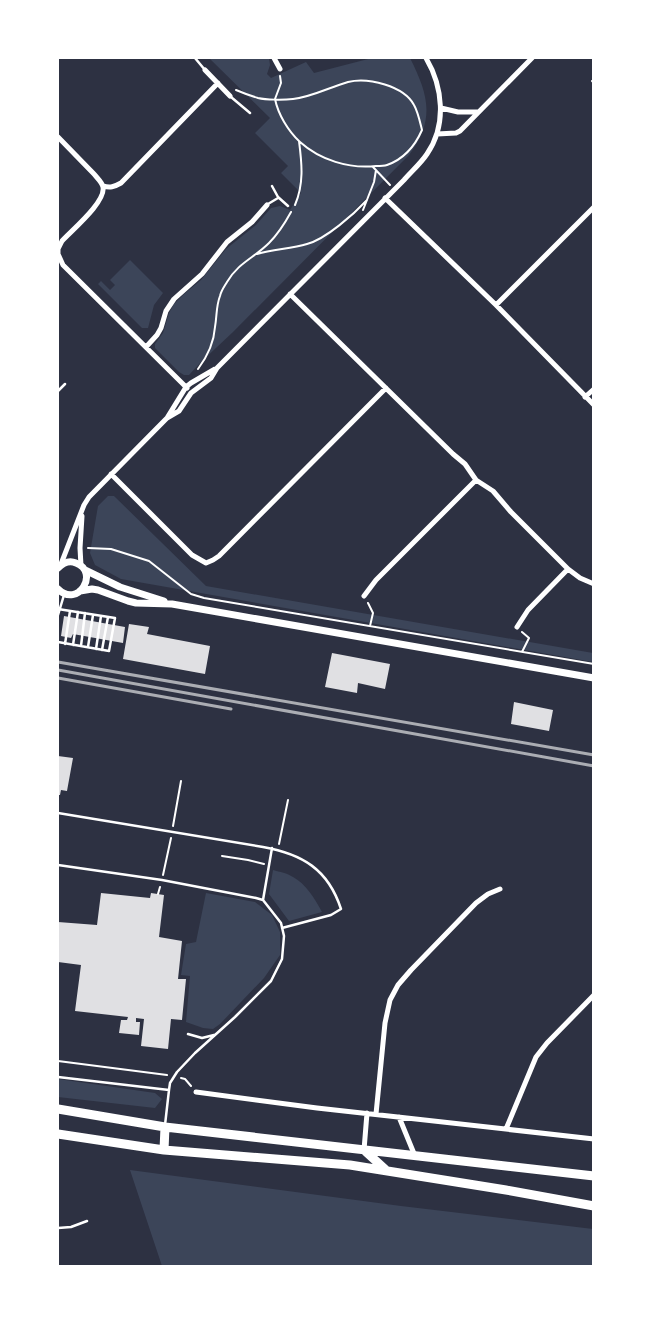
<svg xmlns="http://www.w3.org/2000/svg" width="651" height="1324" font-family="Montserrat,sans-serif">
<rect width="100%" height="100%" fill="#2d3142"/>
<!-- green -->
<path fill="#3c4559" d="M209 58H269L270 65 267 74 271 78 306 62 314 73 372 58H410C428 94 436 119 409 155L233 332 200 363 189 375H184L179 372 155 348V344L163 333 169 313 174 304 183 295 201 280 226 249 256 225 271 208 280 206 290 210 301 193 281 173 288 166 255 133 270 118Z
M130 260 163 293 154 305 148 328H142L98 284 101 281 110 290 115 285 110 280Z
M108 496H114L206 586 593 653V662L121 579 95 565 90 553 98 506Z
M273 870C280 872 287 873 293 877 306 884 315 899 322 912L289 921 269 894Z
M206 893 255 902 272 915 280 932V955L264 978 220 1024 213 1029 203 1028 186 1022 190 976 181 975 186 944 196 942Z
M58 1079 155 1093 162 1099 155 1108 58 1097Z
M130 1170 401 1206 593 1229V1266H162Z"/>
<!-- building -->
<path fill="#e0e0e3" d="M64 616 125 627 123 643 73 634 71 638 61 636Z
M129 624 149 627 147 634 210 646 205 674 123 659Z
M332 653 390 664 385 689 358 683 357 693 325 687Z
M514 702 553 710 549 731 511 724Z
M58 756 73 758 67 791 61 790 60 795H58Z
M101 893 150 898 151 893 164 895 159 937 182 941 178 979H186L182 1020 171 1019 168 1049 141 1046 144 1019 136 1018V1022H140L139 1035 119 1033 121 1020H127L128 1017 75 1011 81 965 58 962V922L97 925Z"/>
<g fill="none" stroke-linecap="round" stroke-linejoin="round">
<!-- path -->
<path stroke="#fff" stroke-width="2" d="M592 81 594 83
M236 90C243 93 251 96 258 98 266 100 284 100 293 99 312 97 330 87 348 82 368 77 404 86 414 105 418 112 420 122 422 130 415 146 404 159 387 165 384 166 379 166 376 166 349 169 320 160 300 142 288 131 278 114 275 99L281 83 280 76
M373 167 390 185
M295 205C304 184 302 164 299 141
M363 210 374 182 376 170
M257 254C274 249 291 249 307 244 326 239 354 214 367 200
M198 369C207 357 214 342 215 327 217 316 216 306 220 296 221 291 224 287 227 282 238 263 254 258 269 243 278 234 285 223 291 212
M88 548 111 549 149 561 191 594 204 598 594 664
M368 603 373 613 370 626
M522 632 529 638 522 652
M173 826 181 781
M279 844 288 800
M222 856 248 860 264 864
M163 875 171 838
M158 894 160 887
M58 1061 167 1075
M181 1078 185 1079 191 1086"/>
<!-- service -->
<path stroke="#fff" stroke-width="2.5" d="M195 58 205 70
M231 97 250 113
M272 186 278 197 288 206
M268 204 278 198
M58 391 65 384
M58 609 115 618 109 651 58 642
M58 615 64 595
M65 644 70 611
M73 645 78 612
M81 646 85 613
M88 647 93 615
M96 649 101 616
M102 650 108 617
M58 813 263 847C302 854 328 869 341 909L331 915 282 928
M58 865 162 880 256 898 263 900 281 923 284 936 282 959 271 981 235 1017 195 1053 177 1072 170 1083 169 1090 165 1125
M263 900 272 848
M188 1034 202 1038 214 1035
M58 1077 169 1090
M58 1228 71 1227 87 1221"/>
<!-- minor -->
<path stroke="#fff" stroke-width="5" d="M274 58 280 69
M205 70 230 96
M441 108 458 112H478
M437 134 456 133 460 131 532 58
M58 137 94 174C97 178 102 182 103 187 106 202 72 230 62 241L58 249V254
M103 186C110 188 114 187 121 183L218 83
M385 198 496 305 594 405
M58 254 63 265 187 388
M290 294 453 454 465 464 476 480 493 491 511 512 568 569 580 578 594 584
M496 305 594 207
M146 347 157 335 161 328 166 311 174 299 202 274 227 242 252 222 267 205
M585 397 594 389
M167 418 179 411 191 393 211 378 217 368 404 180C412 171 421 163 427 154 447 125 443 87 426 58
M111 474 192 555 206 563 213 560 219 556 386 388
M61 564 84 505 89 497 167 418 186 387 191 383 215 369
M81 566 80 548 82 516
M364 596 376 580 476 480
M517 627 528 610 568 569
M196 1092 317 1108 594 1139
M376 1114 385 1023 390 1000 398 985 411 970 476 903 488 894 500 889
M399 1117 415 1156
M506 1129 536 1057 547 1043 594 995
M364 1150 367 1113"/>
<!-- tertiary -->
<path stroke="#fff" stroke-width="7" d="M58 568C63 563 69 560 76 563 100 572 78 609 58 589
M85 570 120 587 164 601
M80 591 92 589 98 590 128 601 136 603 172 604 594 678"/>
<!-- trunk -->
<path stroke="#fff" stroke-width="9" d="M58 1109 165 1127 594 1176
M58 1134 164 1150 350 1165 506 1190 594 1206
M164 1150 165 1127
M364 1150 387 1171"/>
<!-- rail -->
<path stroke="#abadb3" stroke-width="3" d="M58 662 594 755
M58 670 594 766
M58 678 231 709"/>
</g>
<!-- border -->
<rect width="651" height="1324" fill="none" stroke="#ffffff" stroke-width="118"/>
</svg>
